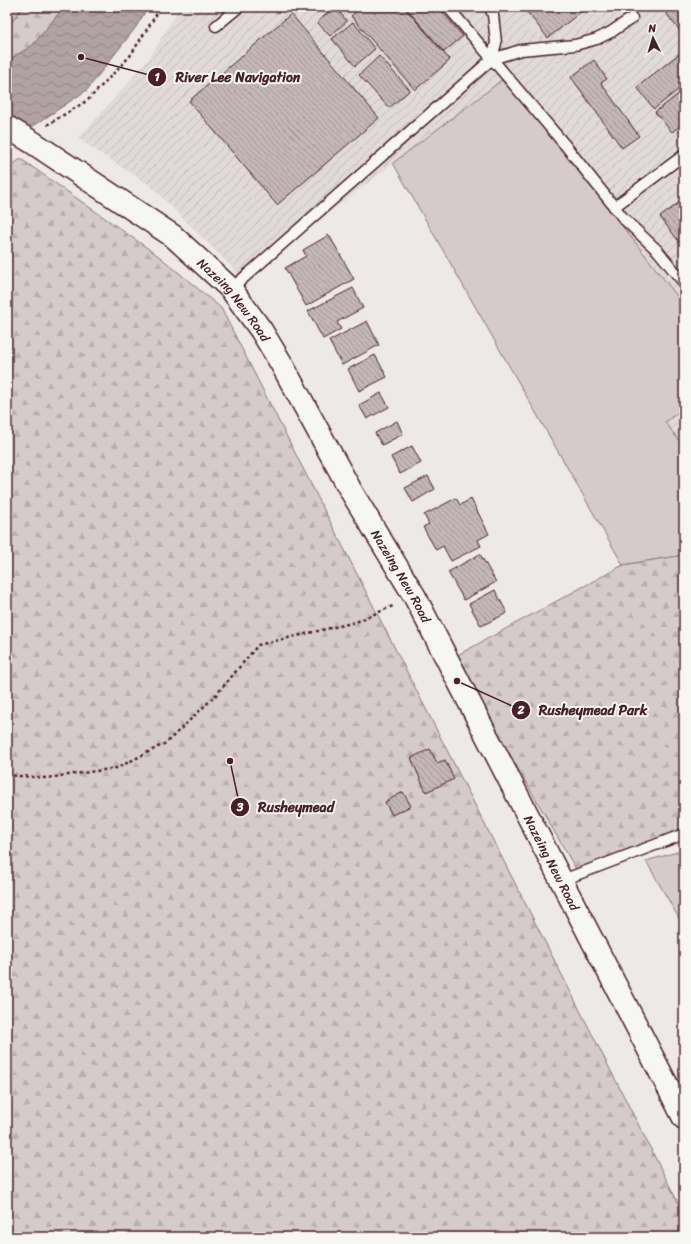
<svg xmlns="http://www.w3.org/2000/svg" width="691" height="1244" font-family="Sriracha,sans-serif">
<defs>
<pattern id="industrial-furrows" width="10" height="10" patternUnits="userSpaceOnUse"><rect width="10" height="10" fill="#e0dad8"/><path d="M-1 1l2-2M0 10L10 0M9 11l2-2" fill="none" stroke="#c2bbba"/></pattern>
<pattern id="forest-firs" width="22" height="20" patternUnits="userSpaceOnUse"><rect width="22" height="20" fill="#d4cbca"/><path d="M5 1l3.5 6h-7zM16 11l3.5 6h-7z" fill="#b8aeae"/></pattern>
<pattern id="water-waves" width="16" height="10" patternUnits="userSpaceOnUse"><rect width="16" height="10" fill="#b1a2a3"/><path d="M0 5q4-4 8 0t8 0" fill="none" stroke="#928385"/></pattern>
<pattern id="building-back-hatch" width="6" height="6" patternUnits="userSpaceOnUse"><rect width="6" height="6" fill="#c4b7b7"/><path d="M-1 5l2 2M0 0l6 6M5-1l2 2" fill="none" stroke="#a19495"/></pattern>
</defs>
<rect width="100%" height="100%" fill="#ece9e6"/>
<filter id="ink" filterUnits="userSpaceOnUse"><feTurbulence type="fractalNoise" baseFrequency=".025" numOctaves="2"/><feDisplacementMap in="SourceGraphic" scale="8" xChannelSelector="R" yChannelSelector="G"/><feConvolveMatrix kernelMatrix="1 2 1 2 8 2 1 2 1" color-interpolation-filters="sRGB"/></filter>
<g filter="url(#ink)">
<!-- industrial -->
<path fill="url(#industrial-furrows)" d="M180 7H684V305L506 77 243 278 151 186 77 138 85 131 149 59Z
M684 408V447L665 422Z"/>
<!-- green -->
<path fill="#d4cbca" stroke="#8f757a" d="M7 7H23L7 28Z
M506 77 684 305V408L665 422 684 447V555L623 565 393 163Z
M684 850V927L646 861Z"/>
<!-- forest -->
<path fill="url(#forest-firs)" stroke="#8f757a" d="M23 7H64L33 45 7 61V28Z
M21 159 160 257 221 308 684 1214V1237H7V168Z
M684 555V830L577 871 454 657 623 565Z"/>
<!-- water -->
<path fill="url(#water-waves)" stroke="#886e73" d="M64 7H148L136 27 87 90 7 144V61L33 45Z"/>
<!-- building -->
<path fill="url(#building-back-hatch)" stroke="#4a1f2b" d="M335 7 347 21 330 36 317 22Z
M361 7H404L450 60 415 90 351 16Z
M405 7H438L463 36 444 52Z
M523 7H587L548 38Z
M661 7H684V36Z
M291 14 379 118 277 205 189 101Z
M353 22 375 49 355 66 332 39Z
M684 50V85L654 109 637 87Z
M379 56 410 90 389 108 359 75Z
M594 60 607 79 601 83 639 136 622 148 571 77Z
M684 90V123L672 132 655 112Z
M684 199V248L660 217Z
M329 235 354 279 306 306 285 268 306 256 303 250Z
M353 288 363 308 337 322 341 329 323 339 308 311Z
M367 321 379 345 342 365 329 341Z
M375 355 387 377 359 391 348 369Z
M381 393 389 407 367 419 359 405Z
M397 421 403 434 382 445 375 433Z
M412 446 421 463 400 474 391 457Z
M428 476 435 489 413 502 405 488Z
M456 498 460 505 471 499 489 534 478 540 481 546 451 561 443 546 436 550 423 527 429 524 424 515Z
M480 554 496 582 464 600 448 572Z
M495 590 507 613 481 626 469 604Z
M430 749 437 763 445 760 454 779 426 792 411 758Z
M403 792 411 806 392 815 385 802Z"/>
<g fill="none" stroke-linecap="round" stroke-linejoin="round">
<defs>
<path id="service" d="M490 7 493 15 496 43 492 59
M216 26 239 7
M492 59 565 145 624 219 658 251 684 283
M492 59 521 50 575 45 597 39 611 32 632 18
M614 207 684 155
M231 289 492 59 448 7
M560 881 684 834"/>
<g id="secondary">
<path id="s1" d="M32 142 173 236 231 289 261 330 281 363 351 491 415 597 684 1118"/>
</g>
</defs>
<!-- service casing -->
<use href="#service" stroke="#4a1f2b" stroke-width="13"/>
<!-- secondary casing -->
<use href="#secondary" stroke="#4a1f2b" stroke-width="25"/>
<!-- path -->
<path stroke="#4a1f2b" stroke-width="2.5" stroke-dasharray="3 3" stroke-linecap="butt" d="M47 125 88 100 130 56 161 7
M7 775 47 778 117 768 166 743 216 695 258 645 356 622 395 605"/>
<!-- service -->
<use href="#service" stroke="#f6f6f2" stroke-width="10"/>
<!-- secondary -->
<use href="#secondary" stroke="#f6f6f2" stroke-width="22"/>
<defs>
<path id="secondary-bridge" d="M7 127 32 142"/>
</defs>
<!-- secondary-bridge casing -->
<use href="#secondary-bridge" stroke="#4a1f2b" stroke-width="25" stroke-linecap="butt"/>
<!-- secondary-bridge -->
<use href="#secondary-bridge" stroke="#f6f6f2" stroke-width="22"/>
</g>
</g>
<g text-anchor="middle" stroke-width="4" stroke-linejoin="round" paint-order="stroke">
<!-- street labels -->
<g font-size="13" fill="#4a1f2b" stroke="#f6f6f2">
<text dy="5" stroke="none"><textPath href="#s1" startOffset="258">Nazeing New Road</textPath></text>
<text dy="5" stroke="none"><textPath href="#s1" startOffset="582">Nazeing New Road</textPath></text>
<text dy="5" stroke="none"><textPath href="#s1" startOffset="906">Nazeing New Road</textPath></text>
</g>
</g>
<!-- callouts -->
<path fill="none" stroke="#4a1f2b" stroke-width="1.5" d="M81 57L157 77M457 681L521 710M230 761L240 807"/>
<g fill="#4a1f2b" stroke="#f6f6f2" stroke-width="1.5">
<circle cx="81" cy="57" r="4"/>
<circle cx="457" cy="681" r="4"/>
<circle cx="230" cy="761" r="4"/>
<circle cx="157" cy="77" r="10"/>
<circle cx="521" cy="710" r="10"/>
<circle cx="240" cy="807" r="10"/>
</g>
<g font-size="12" text-anchor="middle" font-weight="bold" fill="#fff">
<text x="157" y="81">1</text>
<text x="521" y="714">2</text>
<text x="240" y="811">3</text>
</g>
<g font-size="14" text-anchor="middle" font-weight="bold" fill="#4a1f2b" stroke="#f6f6f2" stroke-width="4" stroke-linejoin="round" paint-order="stroke">
<text x="238" y="82">River Lee Navigation</text>
<text x="593" y="715">Rusheymead Park</text>
<text x="296" y="812">Rusheymead</text>
</g>
<!-- margin -->
<rect width="691" height="1244" fill="none" stroke="#f6f6f2" stroke-width="24"/>
<rect x="12" y="12" width="667" height="1220" fill="none" stroke="#4a1f2b" stroke-width="1.5" filter="url(#ink)"/>
<!-- north arrow -->
<g transform="translate(653 38) rotate(355)" stroke="#f6f6f2" stroke-width="3" paint-order="stroke">
<path d="M0-3L7 15L0 10L-7 15Z" fill="#4a1f2b"/>
<text y="-6" font-size="11" font-weight="bold" text-anchor="middle" fill="#4a1f2b">N</text>
</g>
</svg>
